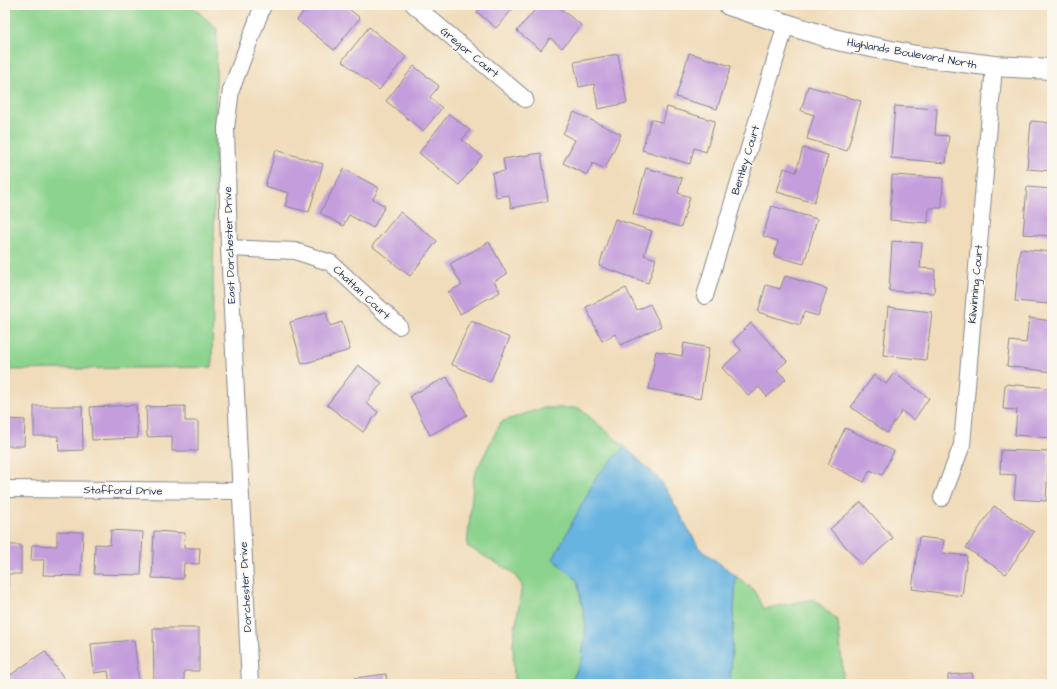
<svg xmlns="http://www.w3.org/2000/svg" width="1057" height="689" font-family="'Architects Daughter',sans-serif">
<rect width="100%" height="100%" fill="#fbf7ec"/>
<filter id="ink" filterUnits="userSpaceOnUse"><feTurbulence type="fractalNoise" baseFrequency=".025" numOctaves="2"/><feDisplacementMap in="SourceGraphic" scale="8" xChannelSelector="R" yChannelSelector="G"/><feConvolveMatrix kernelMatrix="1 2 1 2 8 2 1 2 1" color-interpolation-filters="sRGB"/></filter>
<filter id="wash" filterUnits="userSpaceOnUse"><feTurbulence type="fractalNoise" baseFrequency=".012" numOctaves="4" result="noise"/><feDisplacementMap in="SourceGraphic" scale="16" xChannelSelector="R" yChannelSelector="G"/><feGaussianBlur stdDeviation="0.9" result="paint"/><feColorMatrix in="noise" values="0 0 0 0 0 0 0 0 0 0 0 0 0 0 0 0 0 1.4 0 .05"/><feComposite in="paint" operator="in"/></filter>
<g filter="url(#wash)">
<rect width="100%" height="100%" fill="#f0dcba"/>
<!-- green -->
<path fill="#8cd38e" stroke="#548176" d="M5 5H191L217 29 212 367 5 370Z
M542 408H579L625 447 598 474 577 580 586 625 582 660 570 684H514L513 643 522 585 512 572 467 546 474 475 501 422Z
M736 576 755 591 764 609 814 599 838 621 843 674 841 684H730Z"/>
<!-- water -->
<path fill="#68b4e1" stroke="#4272a0" d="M625 447 662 482 699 548 736 576 730 684H570L582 660 586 625 577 580 553 559 598 474Z"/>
<g id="blocks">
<!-- building -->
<path fill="#c39ddc" d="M309 5H344L360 18 334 50 297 20Z
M482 5H516L496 28 477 12Z
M539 5H556L581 25 562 48 550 38 541 50 517 31Z
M369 27 406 57 379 90 342 61Z
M689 53 731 66 717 109 676 97Z
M618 54 627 103 598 109 594 84 579 87 574 62Z
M414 66 439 86 430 97 442 108 423 131 386 101Z
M808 86 861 101 847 151 807 139 814 115 801 111Z
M895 106 937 109 935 135 949 136 946 163 891 158Z
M667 107 715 121 706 152 694 148 690 164 642 150 651 119 663 123Z
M574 112 621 134 605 169 593 163 587 175 563 163 575 140 563 134Z
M449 114 470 130 462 140 482 156 459 185 419 153Z
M1031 121 1052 123V171L1027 169Z
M803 148 828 155 814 203 777 192 784 168 796 172Z
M276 150 323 164 309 212 285 206 289 193 265 186Z
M541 153 548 201 511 208 509 195 496 197 492 173 505 171 503 159Z
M646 168 682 178 678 193 690 197 681 227 633 214Z
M344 169 379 188 373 199 385 206 373 228 349 215 343 226 320 213Z
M892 175 943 178 942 208H929L928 223 890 220Z
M1027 187 1052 189V236L1023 234Z
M772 206 817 219 804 264 774 256 778 241 763 236Z
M400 212 437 241 410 276 372 246Z
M615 219 652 231 644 255 656 259 648 283 599 266Z
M892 241 922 243 920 268 935 269 934 293 889 291Z
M489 242 507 274 494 281 500 292 460 314 448 292 462 285 450 264Z
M1020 249 1052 252 1048 304 1015 301Z
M785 276 827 289 818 316 804 312 800 325 758 312 766 285 780 289Z
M626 288 637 310 650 304 661 326 621 345 615 334 602 341 586 307Z
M888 307 932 312 926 360 883 355Z
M326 312 330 326 342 322 350 350 302 364 290 322Z
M1029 318 1052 321V372L1007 366 1010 341 1026 343Z
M471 321 510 338 490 382 451 364Z
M751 323 787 361 777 370 786 379 767 397 759 387 749 396 722 368 741 350 733 341Z
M684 343 709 348 700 399 649 389 656 351 682 356Z
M358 365 382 383 366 403 378 412 363 432 327 405Z
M894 373 929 398 914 420 902 411 887 433 851 407 874 375 886 384Z
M447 377 467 415 430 435 410 396Z
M1005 384 1052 388V438L1015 435 1017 410 1003 409Z
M136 405 138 438 92 440 90 407Z
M34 406H82L83 450 59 451 58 436H34Z
M185 406V421H198V451H172V436L147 437 146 407Z
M5 419 25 420 24 446H5Z
M845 428 894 451 882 475 870 470 864 482 828 464Z
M1001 450 1049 452 1046 501 1014 499 1016 475 1000 474Z
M861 502 893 538 862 565 830 529Z
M994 506 1034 532 1006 574 966 548Z
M111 530 143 532 141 575 94 574 95 544 110 545Z
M5 531H8V545H21V574H8V588H5Z
M57 531 83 532 81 576 43 575 44 560H31L32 545 57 546Z
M154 531 185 533 184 548H200L199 564 184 563 183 579 152 578Z
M919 537 944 540 942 553 967 556 962 596 912 589Z
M153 628H199V671H184V684H154Z
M134 640 139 682 110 684 108 671 94 673 91 644Z
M45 651 68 684H15L9 676Z
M972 673 974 684H948V675Z
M386 674 387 684H355V678Z"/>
</g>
</g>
<g filter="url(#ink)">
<use href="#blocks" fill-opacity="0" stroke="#86868c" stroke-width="1"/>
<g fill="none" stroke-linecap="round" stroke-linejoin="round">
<defs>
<path id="minor" d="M414 5 525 99
M229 248 295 251 331 263 399 326
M705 296 786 24
M5 489 240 491
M942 498 962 445 994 66
M250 684 229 248 226 128 231 90 263 5"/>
<path id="tertiary" d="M729 5 786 24 837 40 916 56 994 66 1052 69"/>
</defs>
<!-- minor casing -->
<use href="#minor" stroke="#86868c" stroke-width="18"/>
<!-- tertiary casing -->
<use href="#tertiary" stroke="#86868c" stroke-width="22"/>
<!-- minor -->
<use href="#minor" stroke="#fff" stroke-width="16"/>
<!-- tertiary -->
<use href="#tertiary" stroke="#fff" stroke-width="20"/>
</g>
</g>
<g text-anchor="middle" stroke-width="3" stroke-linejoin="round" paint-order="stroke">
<!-- street labels -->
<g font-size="11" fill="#1b2f5e" stroke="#fbf7ec">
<text transform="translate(470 52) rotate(40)" y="4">Gregor Court</text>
<text transform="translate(912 53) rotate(10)" y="4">Highlands Boulevard North</text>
<text transform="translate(745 160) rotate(-73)" y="4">Bentley Court</text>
<text transform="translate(229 245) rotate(-92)" y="4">East Dorchester Drive</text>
<text transform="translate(975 284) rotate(-85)" y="4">Kilwinning Court</text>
<text transform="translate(362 292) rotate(43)" y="4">Chattan Court</text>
<text transform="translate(123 490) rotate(1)" y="4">Stafford Drive</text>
<text transform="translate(245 587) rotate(-93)" y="4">Dorchester Drive</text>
</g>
</g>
<!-- margin -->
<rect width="1057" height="689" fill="none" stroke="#fbf7ec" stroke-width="20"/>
</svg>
